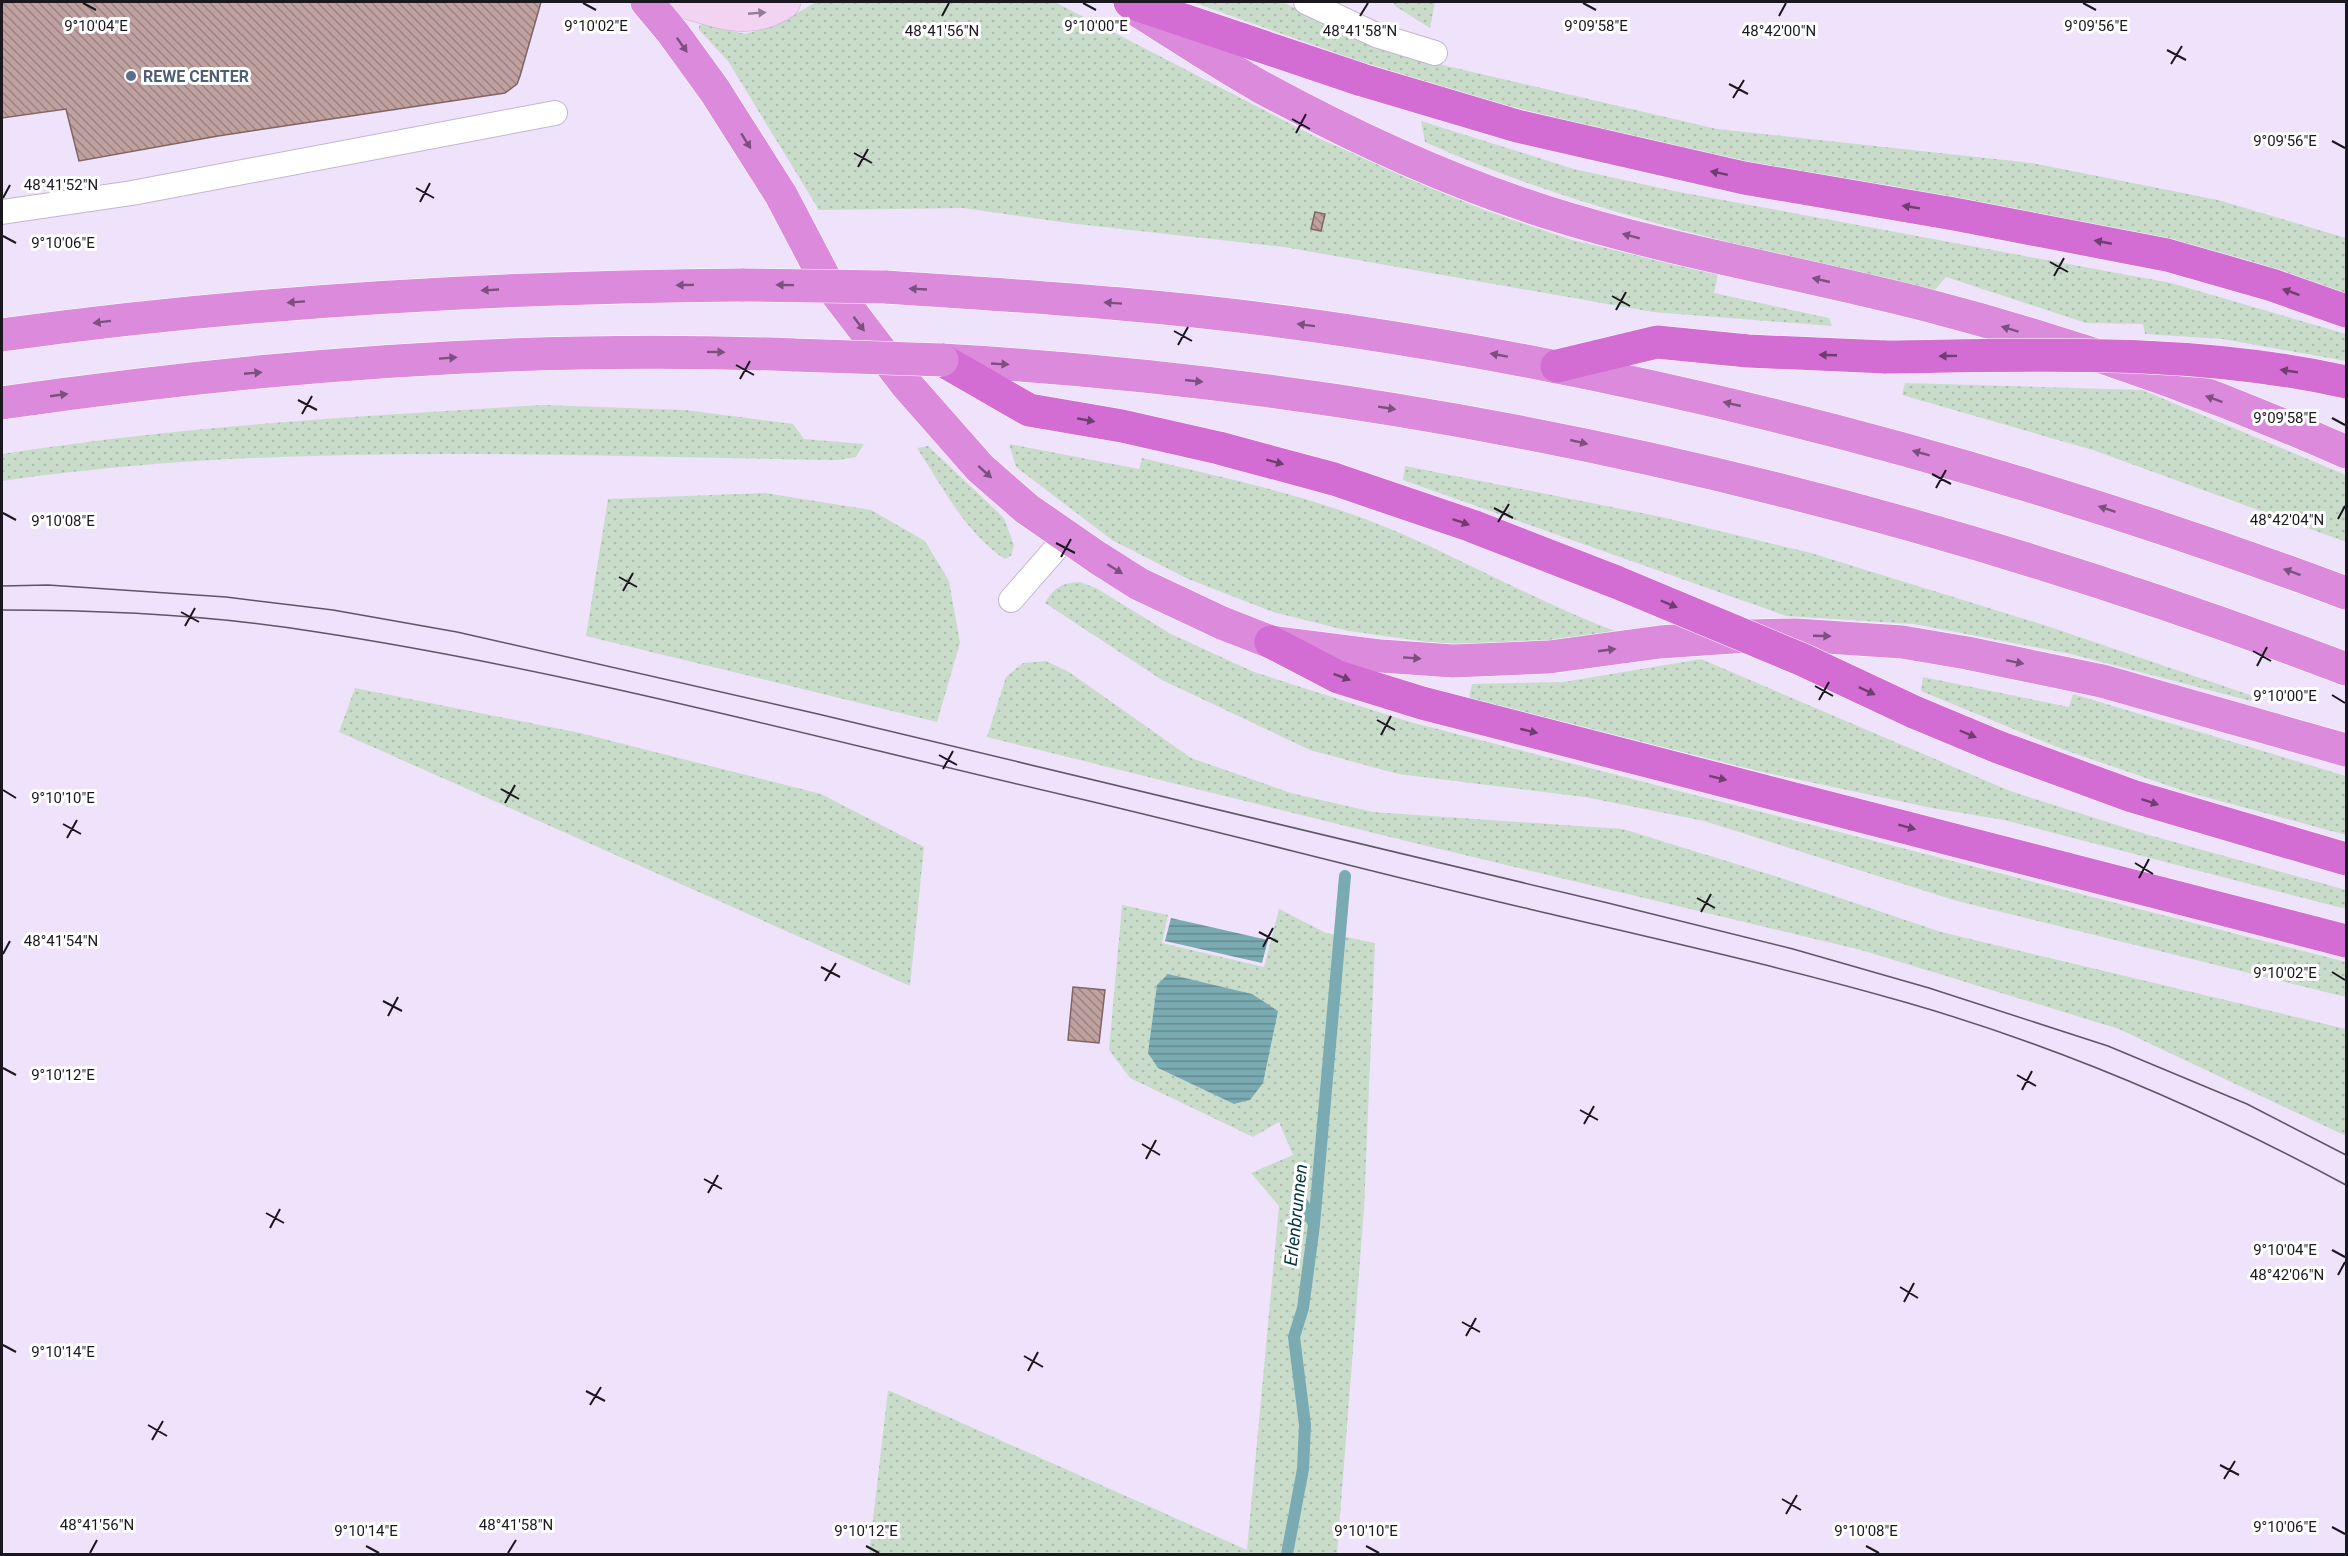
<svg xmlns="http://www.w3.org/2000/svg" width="2348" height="1556" font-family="Roboto,sans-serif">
<defs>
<pattern id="grass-dots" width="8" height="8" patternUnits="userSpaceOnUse" patternTransform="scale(1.5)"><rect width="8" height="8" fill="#c9dcca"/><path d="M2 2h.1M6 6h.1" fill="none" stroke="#acbcad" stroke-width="1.8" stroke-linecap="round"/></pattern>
<pattern id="water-rules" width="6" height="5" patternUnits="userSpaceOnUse" patternTransform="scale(1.5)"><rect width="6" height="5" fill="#7babb2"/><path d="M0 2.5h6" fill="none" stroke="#648a90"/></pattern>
<pattern id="building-back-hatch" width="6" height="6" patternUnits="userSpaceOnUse" patternTransform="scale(1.5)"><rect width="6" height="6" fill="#bfa19f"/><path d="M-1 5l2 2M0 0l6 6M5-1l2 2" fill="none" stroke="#9a8281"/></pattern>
</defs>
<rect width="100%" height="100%" fill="#efe2fb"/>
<!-- grass -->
<path fill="url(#grass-dots)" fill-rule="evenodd" d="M816 2H1055L1318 138 1484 210 1572 240 1718 274 1714 293 1829 318 1832 326 1653 312 1284 247 1068 223 963 208 819 210 728 61 699 30V25L703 24 745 34 777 25Z
M1192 2H1282L1400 55 1717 129 2032 163 2218 200 2346 238V294L1697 153 1473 97 1353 59Z
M1393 2H1435L1430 28 1395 6Z
M1421 121 1574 169 1674 191 2171 283 2346 334V361L2223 339 2145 334 2143 324 2086 323 1946 277 1934 291C1762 250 1587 215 1425 142Z
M1905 383 2142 390 2346 475V542L2093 450 1902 395Z
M543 405 685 410 793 424 804 439 864 444 856 457 838 460C560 456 278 441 2 481V454C180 426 362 416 543 405Z
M1009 444 1139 469 1142 458C1229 479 1317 497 1400 533 1474 565 1544 605 1620 633L1516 648 1428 642 1349 631 1273 612 1188 579 1112 540 1016 467Z
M928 446 1004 518 1014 545 1011 556 1005 559C966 534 942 486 917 448Z
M1405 466 1657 516 1811 553 2044 625 2253 696 2251 701 2071 654 1914 624 1786 616 1403 480Z
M765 493 871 510 925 541 949 581 960 643 937 722 586 636 608 499Z
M1080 582 1096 588 1171 634 1254 672 1410 722 2346 962V997L1957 901 1704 821 1585 797 1398 774 1310 750 1162 680 1045 603C1054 587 1063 583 1080 582Z
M1701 659 2010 791 2142 833 2346 890V909L2004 820 1932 808 1758 771 1469 698 1472 684 1564 682Z
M1046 661 1069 672 1191 758 1291 793 1373 812 1623 829 1778 877 1941 932 2346 1029V1136L2119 1029 1861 950 1390 837 987 737 1006 677 1023 663Z
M1923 677 2069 707 2073 694 2346 776V835L2187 792 2062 749 1921 691Z
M355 688 580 733 821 794 924 847 910 986 339 732Z
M1122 905 1168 915 1162 943 1264 967 1279 909 1326 933 1375 943 1364 1209 1337 1554H869L888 1390 1247 1550 1279 1206 1251 1173 1293 1155 1279 1122 1253 1137 1130 1078 1109 1050ZM1158 1068 1250 1100 1234 1104Z"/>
<!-- water -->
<path fill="url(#water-rules)" d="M1171 918 1268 940 1262 963 1165 941Z
M1168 974 1252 994 1278 1011 1263 1083 1250 1100 1234 1104 1158 1068 1148 1053 1157 985Z"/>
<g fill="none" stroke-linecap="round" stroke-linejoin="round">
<!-- stream -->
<path stroke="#7babb2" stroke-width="12" d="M1303 1204 1314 1224
M1287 1554 1303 1469 1305 1425 1294 1337 1303 1308 1314 1225 1345 876"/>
</g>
<!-- building -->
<path fill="url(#building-back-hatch)" stroke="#816563" stroke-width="1.5" d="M2 2H541L520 76 517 84 505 93 218 136 79 161 66 109 2 118Z
M1315 212 1325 214 1321 231 1311 229Z
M1073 987 1105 990 1099 1043 1068 1040Z"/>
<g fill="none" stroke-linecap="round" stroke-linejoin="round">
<defs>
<path id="service" d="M1306 2 1376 35 1435 53
M2 212 132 193 555 113
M1011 600 1066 537"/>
<path id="secondary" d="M687 2C722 13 751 24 784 2"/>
<path id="trunk" d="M647 2 673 33 715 91 781 195 824 277 906 384 980 468 1027 509 1098 558 1139 584 1222 623 1271 642 1381 656 1453 661 1549 657 1660 642 1747 636 1796 635 1902 642 1967 653 2102 681 2346 750
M1140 12C1180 37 1220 64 1261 87 1351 136 1448 181 1546 212 1672 252 1803 273 1930 306 2072 343 2213 393 2346 452
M885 287C1041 297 1196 307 1350 331 1692 382 2023 473 2346 593
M2 335C248 301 495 287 744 285
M942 360C1426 387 1893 497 2346 669
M2 403C264 365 529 344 794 355"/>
<path id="motorway" d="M1130 2 1362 80 1517 126 1744 178 1954 214 2167 255 2272 285 2346 311
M942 360 1029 410 1122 426 1219 448 1334 479 1472 526 1616 582
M1557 366 1657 342 1748 351 1886 357
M1271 642 1338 677 1422 703 2346 941
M1914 712 1998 747 2132 796 2346 859"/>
</defs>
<!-- service casing -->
<use href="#service" stroke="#c2b6ce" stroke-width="26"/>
<!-- secondary casing -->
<use href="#secondary" stroke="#c2b6ce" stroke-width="34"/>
<!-- trunk casing -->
<use href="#trunk" stroke="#fff" stroke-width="34"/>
<!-- motorway casing -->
<use href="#motorway" stroke="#fff" stroke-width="34"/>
<!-- service -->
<use href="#service" stroke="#fff" stroke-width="24"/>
<!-- secondary -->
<use href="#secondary" stroke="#f2d3f2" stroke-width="33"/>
<!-- trunk -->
<use href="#trunk" stroke="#dc8adc" stroke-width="33"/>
<!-- motorway -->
<use href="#motorway" stroke="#d36dd3" stroke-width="33"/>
<!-- tram -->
<path stroke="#5d5664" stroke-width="1.5" d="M2 586 48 585 226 597 333 610 457 632 818 714 1608 903 1793 949 1929 988 2108 1046 2247 1104 2346 1155
M2 610C107 610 213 615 317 632 571 671 818 738 1068 796 1222 832 1375 873 1529 909 1656 939 1783 967 1908 1003 2060 1047 2207 1110 2346 1185"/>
<defs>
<path id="trunk-bridge" d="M744 285 885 287
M794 355 942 360"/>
<path id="motorway-bridge" d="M1886 357C2041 355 2194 348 2346 382
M1616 582 1803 660 1914 712"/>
</defs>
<!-- trunk-bridge casing -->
<use href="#trunk-bridge" stroke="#fff" stroke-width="34" stroke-linecap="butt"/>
<!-- motorway-bridge casing -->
<use href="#motorway-bridge" stroke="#fff" stroke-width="34" stroke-linecap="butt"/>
<!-- trunk-bridge -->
<use href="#trunk-bridge" stroke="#dc8adc" stroke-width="33"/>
<!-- motorway-bridge -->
<use href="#motorway-bridge" stroke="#d36dd3" stroke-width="33"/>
</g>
<!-- one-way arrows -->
<defs><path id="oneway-solid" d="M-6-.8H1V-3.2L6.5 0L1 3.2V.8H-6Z" transform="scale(1.5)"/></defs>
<use fill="#917e93" href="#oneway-solid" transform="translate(757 13) rotate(-5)"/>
<g fill="#7c507e">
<use href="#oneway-solid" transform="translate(682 45) rotate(55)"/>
<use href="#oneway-solid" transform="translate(746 141) rotate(58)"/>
<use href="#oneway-solid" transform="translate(1631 236) rotate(-165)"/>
<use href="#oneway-solid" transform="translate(1821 280) rotate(-167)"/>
<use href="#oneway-solid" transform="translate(685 285) rotate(179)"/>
<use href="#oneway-solid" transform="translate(785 285) rotate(-179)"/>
<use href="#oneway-solid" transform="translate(918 289) rotate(-177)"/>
<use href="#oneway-solid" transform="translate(490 290) rotate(177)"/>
<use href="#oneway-solid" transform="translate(296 302) rotate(176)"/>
<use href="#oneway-solid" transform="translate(1113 303) rotate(-176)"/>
<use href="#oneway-solid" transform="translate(102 322) rotate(173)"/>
<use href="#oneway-solid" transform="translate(859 324) rotate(53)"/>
<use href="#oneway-solid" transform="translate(1306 325) rotate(-173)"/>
<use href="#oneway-solid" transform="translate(2010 329) rotate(-163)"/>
<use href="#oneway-solid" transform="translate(716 352) rotate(1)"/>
<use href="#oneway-solid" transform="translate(1499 355) rotate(-170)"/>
<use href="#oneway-solid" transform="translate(448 358) rotate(-4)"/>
<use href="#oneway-solid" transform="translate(1000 364) rotate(3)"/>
<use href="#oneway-solid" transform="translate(253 373) rotate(-5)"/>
<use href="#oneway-solid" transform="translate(1194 381) rotate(6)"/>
<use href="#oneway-solid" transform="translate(59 395) rotate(-8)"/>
<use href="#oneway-solid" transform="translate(2214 399) rotate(-160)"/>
<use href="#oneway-solid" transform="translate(1732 404) rotate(-167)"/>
<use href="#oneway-solid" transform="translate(1387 408) rotate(9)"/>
<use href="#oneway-solid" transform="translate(1579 442) rotate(13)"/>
<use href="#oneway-solid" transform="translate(1921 453) rotate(-165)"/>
<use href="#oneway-solid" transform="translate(985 472) rotate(42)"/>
<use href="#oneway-solid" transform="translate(2107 509) rotate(-162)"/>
<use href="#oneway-solid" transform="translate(1115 569) rotate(32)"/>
<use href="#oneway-solid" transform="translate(2292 572) rotate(-160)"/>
<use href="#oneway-solid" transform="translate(1822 636) rotate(2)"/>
<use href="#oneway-solid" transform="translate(1607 650) rotate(-8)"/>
<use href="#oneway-solid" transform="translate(1412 658) rotate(4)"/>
<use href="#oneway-solid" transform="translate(2015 662) rotate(12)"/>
</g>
<g fill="#6e3e70">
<use href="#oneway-solid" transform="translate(1719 173) rotate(-168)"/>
<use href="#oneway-solid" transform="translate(1911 207) rotate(-171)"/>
<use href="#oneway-solid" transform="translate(2103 242) rotate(-169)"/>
<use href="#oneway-solid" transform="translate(2291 292) rotate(-160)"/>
<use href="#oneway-solid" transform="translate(1828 355) rotate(-178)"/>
<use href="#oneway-solid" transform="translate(1948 356) rotate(179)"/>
<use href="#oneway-solid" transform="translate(2289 371) rotate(-171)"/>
<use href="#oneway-solid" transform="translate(1086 420) rotate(10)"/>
<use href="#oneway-solid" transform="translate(1275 462) rotate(15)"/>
<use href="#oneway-solid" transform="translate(1461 522) rotate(19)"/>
<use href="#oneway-solid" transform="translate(1669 604) rotate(23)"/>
<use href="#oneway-solid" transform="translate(1342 677) rotate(21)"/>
<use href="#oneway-solid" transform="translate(1867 691) rotate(25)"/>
<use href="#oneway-solid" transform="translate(1529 731) rotate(14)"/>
<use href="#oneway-solid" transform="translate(1968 734) rotate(23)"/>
<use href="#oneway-solid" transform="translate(1718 778) rotate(14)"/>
<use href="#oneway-solid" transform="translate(2150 802) rotate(18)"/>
<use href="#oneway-solid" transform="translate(1907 827) rotate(15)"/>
</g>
<!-- ticks -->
<path fill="none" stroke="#1b171f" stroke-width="2" d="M83 3 96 10M583 3 596 10M1083 3 1096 10M1583 3 1596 10M2083 3 2096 10M942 16 949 3M1360 16 1368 3M1779 16 1786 3M2167 50 2186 60M2171 64 2182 46M1729 84 1748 94M1733 98 1744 80M1292 119 1310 129M1296 133 1306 114M2332 141 2345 148M854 153 872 163M858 167 868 149M416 188 434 198M3 198 10 185M420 202 430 183M3 236 16 243M2050 262 2068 272M2054 276 2064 258M1612 296 1630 306M1616 310 1626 292M1174 331 1192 341M1178 345 1188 327M736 365 754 375M740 379 750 361M298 400 317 410M302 414 312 396M2332 418 2345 425M1932 474 1951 484M1936 488 1946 470M1494 508 1513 518M3 513 16 520M2338 519 2345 506M1498 522 1509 504M1056 543 1075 553M1061 557 1071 539M619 577 637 587M623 591 633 573M181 612 199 622M185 626 195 608M2253 651 2271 661M2257 666 2267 647M1815 686 1833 696M2332 695 2345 703M1819 700 1829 682M1377 720 1395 730M1381 735 1391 716M939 755 957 765M943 769 953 751M501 789 519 799M3 790 16 798M505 803 515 785M63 824 81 834M67 838 77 820M2135 863 2153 874M2139 878 2149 859M1697 898 1715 908M1701 912 1711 894M1259 932 1278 942M1263 947 1273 928M3 954 10 941M821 967 840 977M2332 972 2345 980M825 981 836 963M383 1001 402 1011M388 1016 398 997M3 1068 16 1075M2017 1075 2036 1086M2022 1090 2032 1071M1580 1110 1598 1120M1584 1124 1594 1106M1142 1144 1160 1155M1146 1159 1156 1140M704 1179 722 1189M708 1193 718 1175M266 1213 284 1223M270 1228 280 1209M2332 1250 2345 1257M2338 1275 2345 1262M1900 1287 1918 1298M1904 1302 1914 1283M1462 1322 1480 1332M1466 1336 1476 1318M3 1345 16 1352M1024 1356 1043 1367M1028 1371 1038 1352M586 1391 605 1401M590 1405 601 1387M148 1425 167 1436M152 1440 163 1421M2220 1465 2239 1475M2224 1479 2235 1461M1782 1499 1801 1510M1786 1514 1797 1495M2332 1527 2345 1534M366 1546 379 1553M866 1546 879 1553M1366 1546 1379 1553M1866 1546 1879 1553M90 1553 97 1540M508 1553 516 1540"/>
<!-- markers -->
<circle fill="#5c6f8a" stroke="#fff" stroke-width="2" cx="131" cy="76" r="6"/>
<g text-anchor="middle" stroke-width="6" stroke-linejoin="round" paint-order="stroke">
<!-- service labels -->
<g font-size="16" font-weight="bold" fill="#4e5e75" stroke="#fff" text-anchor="start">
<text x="143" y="82">REWE CENTER</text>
</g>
<!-- water labels -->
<g font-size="18" font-style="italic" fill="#03343a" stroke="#fff">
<text transform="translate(1296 1215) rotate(-84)" y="6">Erlenbrunnen</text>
</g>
</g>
<g font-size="15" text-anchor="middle" fill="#1b171f" stroke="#fff" stroke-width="6" stroke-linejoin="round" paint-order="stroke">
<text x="596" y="31">9°10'02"E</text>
<text x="2096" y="31">9°09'56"E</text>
<text x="96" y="31">9°10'04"E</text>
<text x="1096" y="31">9°10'00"E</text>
<text x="1596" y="31">9°09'58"E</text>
<text x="942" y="36">48°41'56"N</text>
<text x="1360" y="36">48°41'58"N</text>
<text x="1779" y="36">48°42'00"N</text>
<text x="2285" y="146">9°09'56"E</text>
<text x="61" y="190">48°41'52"N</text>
<text x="63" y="248">9°10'06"E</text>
<text x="2285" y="423">9°09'58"E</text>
<text x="2287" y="525">48°42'04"N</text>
<text x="63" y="526">9°10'08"E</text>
<text x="2285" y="701">9°10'00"E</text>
<text x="63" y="803">9°10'10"E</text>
<text x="61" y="946">48°41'54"N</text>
<text x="2285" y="978">9°10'02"E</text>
<text x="63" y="1080">9°10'12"E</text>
<text x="2285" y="1255">9°10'04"E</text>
<text x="2287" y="1280">48°42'06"N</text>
<text x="63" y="1357">9°10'14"E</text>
<text x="97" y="1530">48°41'56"N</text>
<text x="516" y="1530">48°41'58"N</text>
<text x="2285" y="1532">9°10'06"E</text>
<text x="366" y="1536">9°10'14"E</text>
<text x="866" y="1536">9°10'12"E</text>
<text x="1366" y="1536">9°10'10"E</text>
<text x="1866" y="1536">9°10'08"E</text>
</g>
<!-- border -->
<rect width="2348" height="1556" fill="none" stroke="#1b171f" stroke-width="6"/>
</svg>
